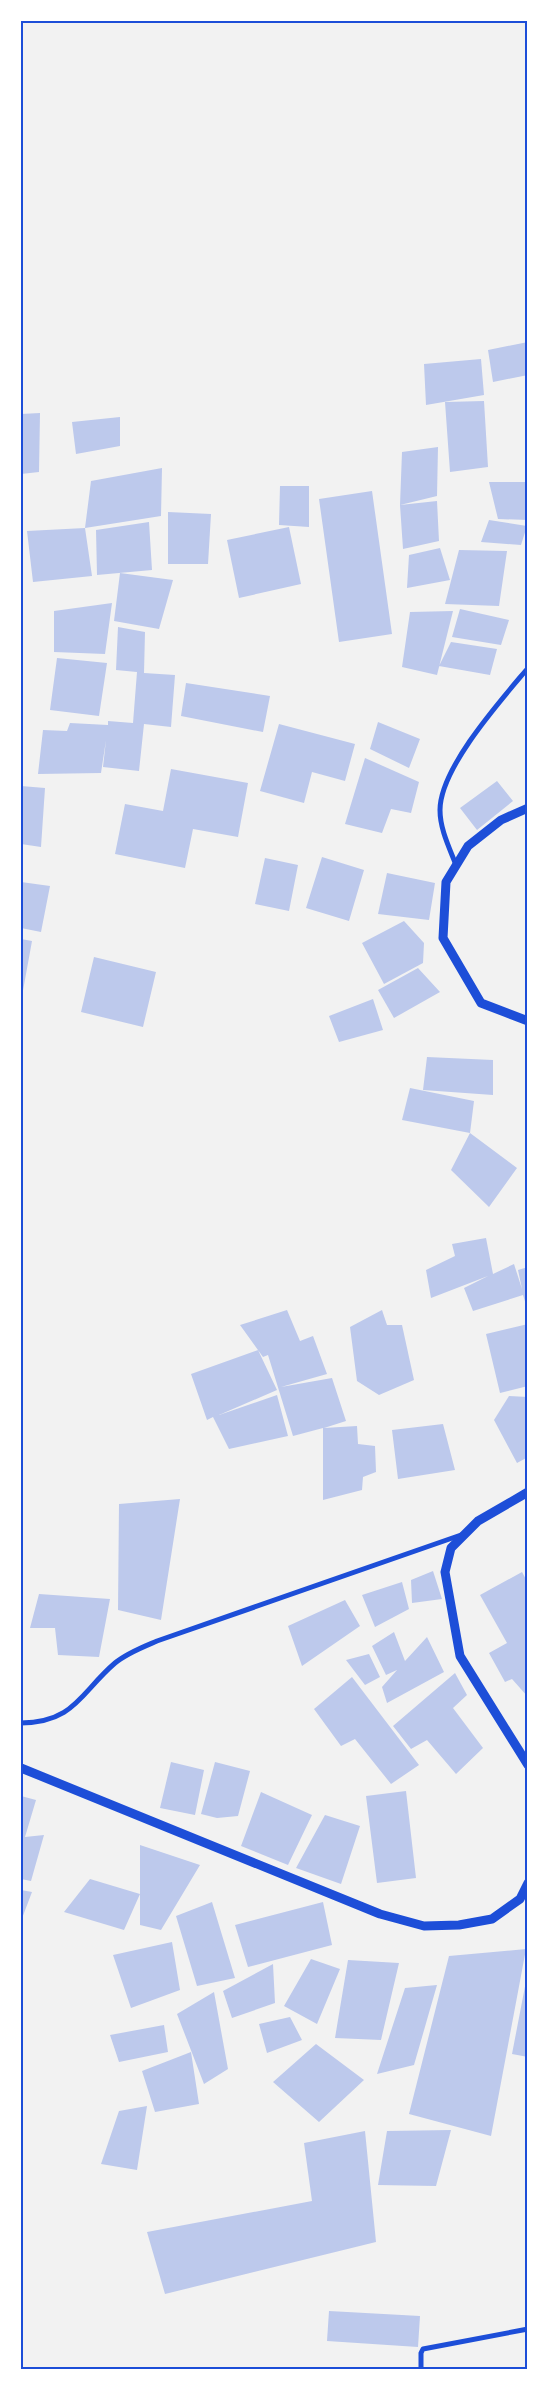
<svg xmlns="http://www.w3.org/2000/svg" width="549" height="2391" font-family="'Roboto Condensed',sans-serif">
<rect width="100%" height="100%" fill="#f2f2f2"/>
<!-- building -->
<path fill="#bdc9ec" d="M528 342V375L493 382 488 350Z
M481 359 484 395 426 405 424 364Z
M484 401 488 467 450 472 445 402Z
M40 413 39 472 21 474V414Z
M120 417V446L76 454 72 422Z
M438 447 437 496 400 505 402 452Z
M162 468 161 516 85 528 91 481Z
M489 482H528V520L498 519Z
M280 486H309V527L279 525Z
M372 491 392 634 339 642 319 499Z
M437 501 439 541 403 549 400 505Z
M168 512 211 514 208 564H168Z
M489 520 527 526 521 545 481 542Z
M149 522 152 570 97 575 96 530Z
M289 527 301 584 239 598 227 540Z
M85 528 92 576 33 582 27 531Z
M440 548 450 580 407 588 409 555Z
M459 550 507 551 499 606 445 604Z
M120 573 173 580 159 629 114 621Z
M112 603 105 654 54 652V611Z
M460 609 509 620 501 645 452 637Z
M453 611 437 675 402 667 410 612Z
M118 627 145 632 144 673 175 675 171 727 144 724 139 771 103 767 106 740 101 773 38 774 43 730 67 731 70 723 108 725V721L133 723 137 672 116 670Z
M451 642 497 649 490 675 439 666Z
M57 658 107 663 99 716 50 710Z
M186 683 270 696 263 732 181 716Z
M378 722 420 739 409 768 370 749Z
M279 724 355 744 345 781 312 772 304 803 260 791Z
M365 758 419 782 411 813 391 809 382 833 345 824Z
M171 769 248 783 238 837 193 829 185 868 115 854 125 804 163 811Z
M497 781 513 801 477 830 460 808Z
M21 786 45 788 41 847 21 844Z
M322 857 364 870 349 921 306 908Z
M265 858 298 865 289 911 255 904Z
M387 873 435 883 429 920 378 914Z
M21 882 50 886 41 932 21 928Z
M404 921 424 943 423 963 384 984 362 943Z
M21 939 32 941 22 996H21Z
M94 957 156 972 143 1027 81 1012Z
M418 968 440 992 394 1018 378 990Z
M373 999 383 1030 339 1042 329 1016Z
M427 1057 493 1060V1095L423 1090Z
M410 1088 474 1101 470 1133 402 1120Z
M470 1133 517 1168 489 1207 451 1170Z
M486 1238 493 1274 514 1264 522 1289 518 1270 528 1267V1311L523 1295 473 1311 464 1288 488 1276 431 1298 426 1270 455 1256 452 1244Z
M287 1310 300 1341 313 1336 327 1374 281 1387 332 1378 346 1421 324 1428 357 1426 358 1444 375 1446 376 1472 363 1477 362 1490 323 1500V1428L293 1436 268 1355 263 1357 240 1325Z
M382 1310 387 1325H402L414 1380 379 1395 357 1381 350 1327Z
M528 1324V1386L500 1393 486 1334Z
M258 1350 277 1390 219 1415 277 1395 288 1436 229 1449 213 1417 207 1420 191 1374Z
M509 1396 528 1397V1457L517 1463 494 1420Z
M443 1424 455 1470 398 1479 392 1430Z
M180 1499 161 1620 118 1610 119 1504Z
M433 1571 442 1599 412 1603 411 1580Z
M522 1572 528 1583V1697L512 1679 505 1682 489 1653 507 1643 480 1595Z
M402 1582 409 1609 375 1627 362 1595Z
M39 1594 110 1599 99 1657 58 1655 55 1628H30Z
M345 1600 360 1626 302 1666 288 1626Z
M394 1632 405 1661 427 1637 444 1672 387 1703 382 1687 397 1670 386 1675 372 1646Z
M369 1654 380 1677 365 1685 346 1660Z
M455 1673 467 1695 453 1708 483 1748 456 1774 427 1740 411 1749 393 1726Z
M352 1677 419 1765 391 1784 355 1739 341 1746 314 1709Z
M171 1762 204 1770 195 1815 160 1808Z
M215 1762 250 1771 238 1816 217 1818 201 1814Z
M406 1791 416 1878 377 1883 366 1796Z
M261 1792 312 1815 288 1865 241 1846Z
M21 1796 36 1800 25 1837 44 1835 31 1881 21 1879Z
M325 1815 360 1826 341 1884 296 1868Z
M140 1845 200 1865 161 1930 140 1925V1894L124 1930 64 1912 90 1879 140 1894Z
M21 1890 32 1892 21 1921Z
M212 1902 235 1978 197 1986 176 1916Z
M323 1902 332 1945 248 1967 235 1925Z
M172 1942 180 1990 131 2008 113 1955Z
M526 1949 491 2136 409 2114 449 1956Z
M311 1959 340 1969 317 2024 284 2006Z
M348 1960 399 1963 381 2040 335 2038Z
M273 1964 275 2003 232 2018 223 1991Z
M527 1976H528V2057L512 2054Z
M437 1985 414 2065 377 2074 405 1988Z
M214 1992 228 2069 204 2084 177 2014Z
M290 2017 302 2040 267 2053 259 2024Z
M164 2025 168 2052 119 2062 110 2035Z
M316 2044 364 2080 319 2122 273 2082Z
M191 2052 199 2104 155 2112 142 2071Z
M147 2106 137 2170 101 2164 119 2111Z
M451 2130 436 2186 378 2185 387 2131Z
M365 2131 376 2242 165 2294 147 2232 312 2201 304 2143Z
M329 2311 420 2316 418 2347 327 2341Z"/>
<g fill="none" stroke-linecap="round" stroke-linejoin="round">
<!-- minor -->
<path stroke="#1d4ed8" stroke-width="5" d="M456 865C449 847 440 829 440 810 440 768 501 700 528 668
M21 1723C75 1722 80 1693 115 1663 127 1653 143 1647 157 1641L461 1535
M421 2370V2353L423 2349 528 2329"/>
<!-- tertiary -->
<path stroke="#1d4ed8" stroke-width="9" d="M528 808 501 820 468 846 446 882 443 938 481 1003 528 1021
M528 1492 478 1521 451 1548 445 1572 460 1656 528 1765
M21 1768 380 1914 424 1926 459 1925 492 1919 520 1899 528 1883"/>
</g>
<!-- border -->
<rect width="549" height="2391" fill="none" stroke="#ffffff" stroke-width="45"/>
<rect x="22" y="22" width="504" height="2346" fill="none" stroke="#1d4ed8" stroke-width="2"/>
</svg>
